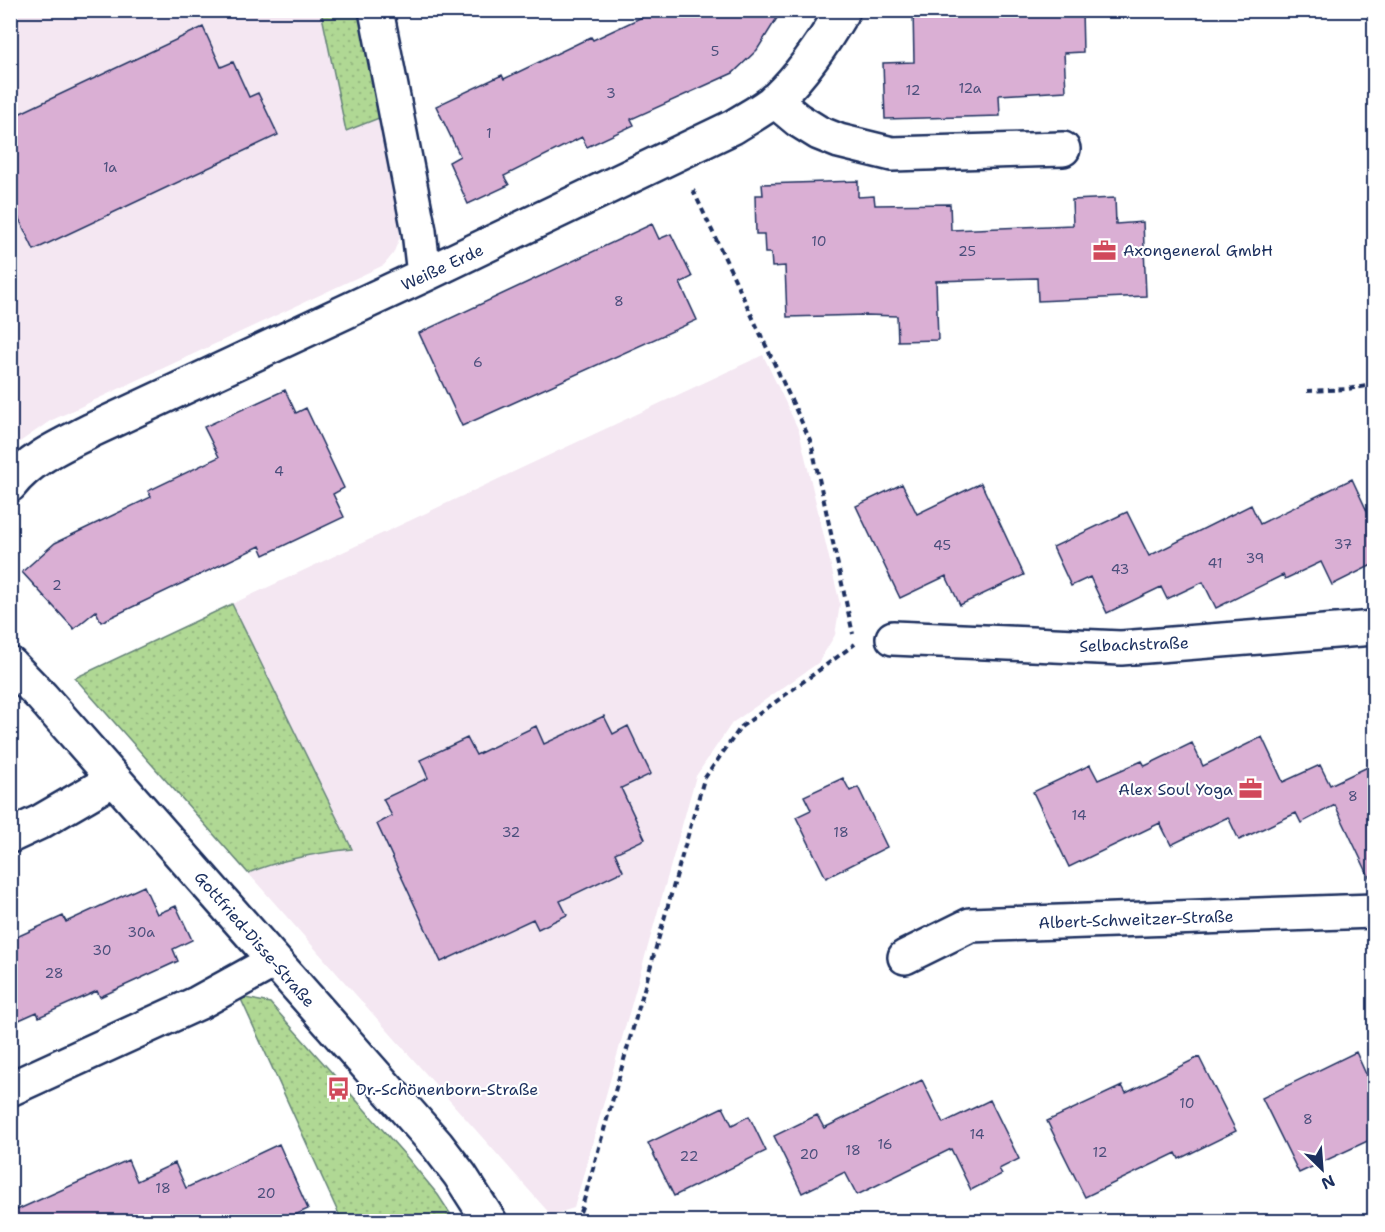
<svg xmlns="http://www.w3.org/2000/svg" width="1385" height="1232" font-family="'Shantell Sans',sans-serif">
<defs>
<pattern id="grass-dots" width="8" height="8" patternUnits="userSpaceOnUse" patternTransform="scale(1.5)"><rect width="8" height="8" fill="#b0d894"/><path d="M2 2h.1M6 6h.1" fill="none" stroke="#97ba82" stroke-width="1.8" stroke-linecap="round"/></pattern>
</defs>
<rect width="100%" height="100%" fill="#fff"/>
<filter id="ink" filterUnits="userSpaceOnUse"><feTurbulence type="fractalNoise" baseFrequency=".0167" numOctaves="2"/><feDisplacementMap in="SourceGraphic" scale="12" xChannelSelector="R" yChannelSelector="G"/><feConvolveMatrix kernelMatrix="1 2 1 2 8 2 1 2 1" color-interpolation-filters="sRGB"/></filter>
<g filter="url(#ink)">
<!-- built -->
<path fill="#f4e7f2" d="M11 11H321L346 130 384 116 393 173 400 237 393 254 384 265 50 421 11 448Z
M763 355 799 431 840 604 835 635 818 663 732 723 696 776 574 1208 551 1215 248 873 273 862 316 853 351 849 232 604Z"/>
<!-- grass -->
<path fill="url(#grass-dots)" stroke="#668479" stroke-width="1.5" d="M321 11H363L384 116 346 131Z
M232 604 352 849C315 853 282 859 248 873L75 678Z
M240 997 270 1003 405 1155 438 1195 455 1221H342Z"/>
<!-- building -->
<path fill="#daafd4" stroke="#1b2f5e" stroke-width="1.5" d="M657 10H782L757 50 733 73 631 119 634 125 587 147 582 137 504 176 509 185 468 204 449 162 460 156 436 106 502 75 504 79 591 37 593 40Z
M913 10H1082L1083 52 1064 53 1066 91 999 95 1000 116 885 119 883 63 914 62Z
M203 27 221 67 233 62 249 97 258 93 278 135 34 250 10 200V118Z
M858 181V197L874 196 875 205 950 204 951 230 1073 225 1072 200 1115 198 1116 224 1143 222 1146 296 1038 301 1037 278 936 281 938 340 898 341 897 316 866 315 787 317 785 266 772 267 771 253H765L764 234H756L755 195H763L762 184Z
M652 224 659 239 671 234 692 277 680 283 697 320 462 426 419 333Z
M285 390 296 413 306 408 344 488 333 494 344 517 264 555 260 546 101 622 96 611 74 629 22 572 55 543 151 497 148 491 219 457 204 427Z
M1352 479 1374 526V564L1332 585 1321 562 1285 579 1283 575 1216 608 1203 582 1167 599 1161 587 1107 613 1090 577 1071 586 1053 547 1127 512 1149 556 1251 505 1260 524Z
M981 483 1024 575 960 605 946 576 900 598 856 506 902 484 917 514Z
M604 716 613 734 628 726 651 774 621 788 645 839 615 853 623 871 560 901 567 915 538 929 533 919 441 962 377 824 392 816 383 799 428 778 420 760 467 738 476 755 536 726 544 744Z
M1262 737 1283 782 1320 765 1330 785 1374 764V887L1335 805 1301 823 1296 813 1239 840 1228 817 1171 845 1160 823 1069 867 1033 792 1090 765 1098 780 1142 761 1145 766 1192 743 1203 766Z
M843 778 850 791 858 787 887 847 826 878 796 817 811 810 804 796Z
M144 886 157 914 176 906 192 940 173 949 178 961 100 997 97 991 39 1017 37 1012 10 1024V940L63 916 66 922Z
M1356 1052 1374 1092V1138L1299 1173 1262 1098Z
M1199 1057 1236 1131 1179 1159 1176 1153 1085 1197 1047 1121 1122 1086 1126 1093Z
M922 1080 943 1123 990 1100 1019 1159 999 1169 1002 1174 971 1190 951 1149 857 1195 845 1172 802 1193 774 1136 817 1115 824 1128Z
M723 1107 732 1125 749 1116 766 1151 674 1196 648 1143Z
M279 1144 308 1209 282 1221H10V1213L128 1160 137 1181 175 1163 186 1188Z"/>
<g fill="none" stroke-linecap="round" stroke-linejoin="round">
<defs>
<path id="minor" d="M376 10 419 231 424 275
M774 100 798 120 819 133 839 141 892 154 1063 149
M10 485C31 458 63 445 92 430L424 275 733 127C747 118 763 110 776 99 803 74 824 42 843 10
M893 638 1121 648 1374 628
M10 664 42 697 437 1145 460 1175 490 1222
M10 836 40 822 114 779
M905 957 970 925 1374 911
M10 1089 198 1003 274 961"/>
</defs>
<!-- minor casing -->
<use href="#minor" stroke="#1b2f5e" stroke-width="38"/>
<!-- path -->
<path stroke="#1b2f5e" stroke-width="4" stroke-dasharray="6 4.5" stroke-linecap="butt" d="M693 190 811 442 853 634
M1307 391 1347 389 1374 385
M576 1222 582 1207 704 779 741 727 855 644"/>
<!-- minor -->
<use href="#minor" stroke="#fff" stroke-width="33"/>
</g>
</g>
<!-- icons -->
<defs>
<symbol id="office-bare" viewBox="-9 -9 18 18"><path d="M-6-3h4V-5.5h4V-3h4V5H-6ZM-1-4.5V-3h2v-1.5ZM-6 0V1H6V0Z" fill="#d1495b" stroke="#fff" stroke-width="2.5" paint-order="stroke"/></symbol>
<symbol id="bus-bare" viewBox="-9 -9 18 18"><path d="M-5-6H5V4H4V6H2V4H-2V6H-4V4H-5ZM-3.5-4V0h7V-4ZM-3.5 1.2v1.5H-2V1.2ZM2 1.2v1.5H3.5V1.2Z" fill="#d1495b" stroke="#fff" stroke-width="2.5" paint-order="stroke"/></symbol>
</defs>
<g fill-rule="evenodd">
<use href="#office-bare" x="1088" y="234" width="33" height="33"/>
<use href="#office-bare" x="1234" y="772" width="33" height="33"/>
<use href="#bus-bare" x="322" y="1072" width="33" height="33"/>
</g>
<g text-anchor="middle" stroke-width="4.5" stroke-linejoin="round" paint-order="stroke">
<!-- number labels -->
<g font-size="14" fill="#4b4f7c">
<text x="715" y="56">5</text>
<text x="970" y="93">12a</text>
<text x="913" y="95">12</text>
<text x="611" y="98">3</text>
<text x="489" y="138">1</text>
<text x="110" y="172">1a</text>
<text x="819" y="246">10</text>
<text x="967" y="256">25</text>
<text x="619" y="306">8</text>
<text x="478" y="367">6</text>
<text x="279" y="476">4</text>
<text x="1343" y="549">37</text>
<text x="942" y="550">45</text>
<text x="1255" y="563">39</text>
<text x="1215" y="568">41</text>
<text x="1120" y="574">43</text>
<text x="57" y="590">2</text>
<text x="1353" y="801">8</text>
<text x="1079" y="820">14</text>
<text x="511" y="837">32</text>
<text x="841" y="837">18</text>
<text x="141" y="937">30a</text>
<text x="102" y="955">30</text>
<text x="54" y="978">28</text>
<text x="1187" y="1108">10</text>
<text x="1308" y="1124">8</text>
<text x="977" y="1139">14</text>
<text x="885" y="1149">16</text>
<text x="853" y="1155">18</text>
<text x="1100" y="1157">12</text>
<text x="809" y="1159">20</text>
<text x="689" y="1161">22</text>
<text x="163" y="1193">18</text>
<text x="266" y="1198">20</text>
</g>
<!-- poi labels -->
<g font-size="16" fill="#1b2f5e" stroke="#fff" text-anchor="start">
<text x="1123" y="256">Axongeneral GmbH</text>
<text x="1233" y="795" text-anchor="end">Alex Soul Yoga</text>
<text x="356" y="1095">Dr.-Schönenborn-Straße</text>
</g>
<!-- street labels -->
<g font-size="16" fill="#1b2f5e" stroke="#fff">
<text transform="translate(442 267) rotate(-25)" y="6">Weiße Erde</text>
<text transform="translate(1134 644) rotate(-2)" y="6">Selbachstraße</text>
<text transform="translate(1136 919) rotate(-2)" y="6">Albert-Schweitzer-Straße</text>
<text transform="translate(255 939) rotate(49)" y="6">Gottfried-Disse-Straße</text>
</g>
</g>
<!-- margin -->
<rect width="1385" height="1232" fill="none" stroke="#fff" stroke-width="36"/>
<rect x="18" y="18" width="1349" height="1196" fill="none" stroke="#1b2f5e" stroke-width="2" filter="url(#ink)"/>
<!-- north arrow -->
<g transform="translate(1322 1169) rotate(155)" stroke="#ffffff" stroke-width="4.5" paint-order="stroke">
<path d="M0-4.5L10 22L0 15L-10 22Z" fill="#1b2f5e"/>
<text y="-9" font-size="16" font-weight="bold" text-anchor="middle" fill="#1b2f5e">N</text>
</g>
</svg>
